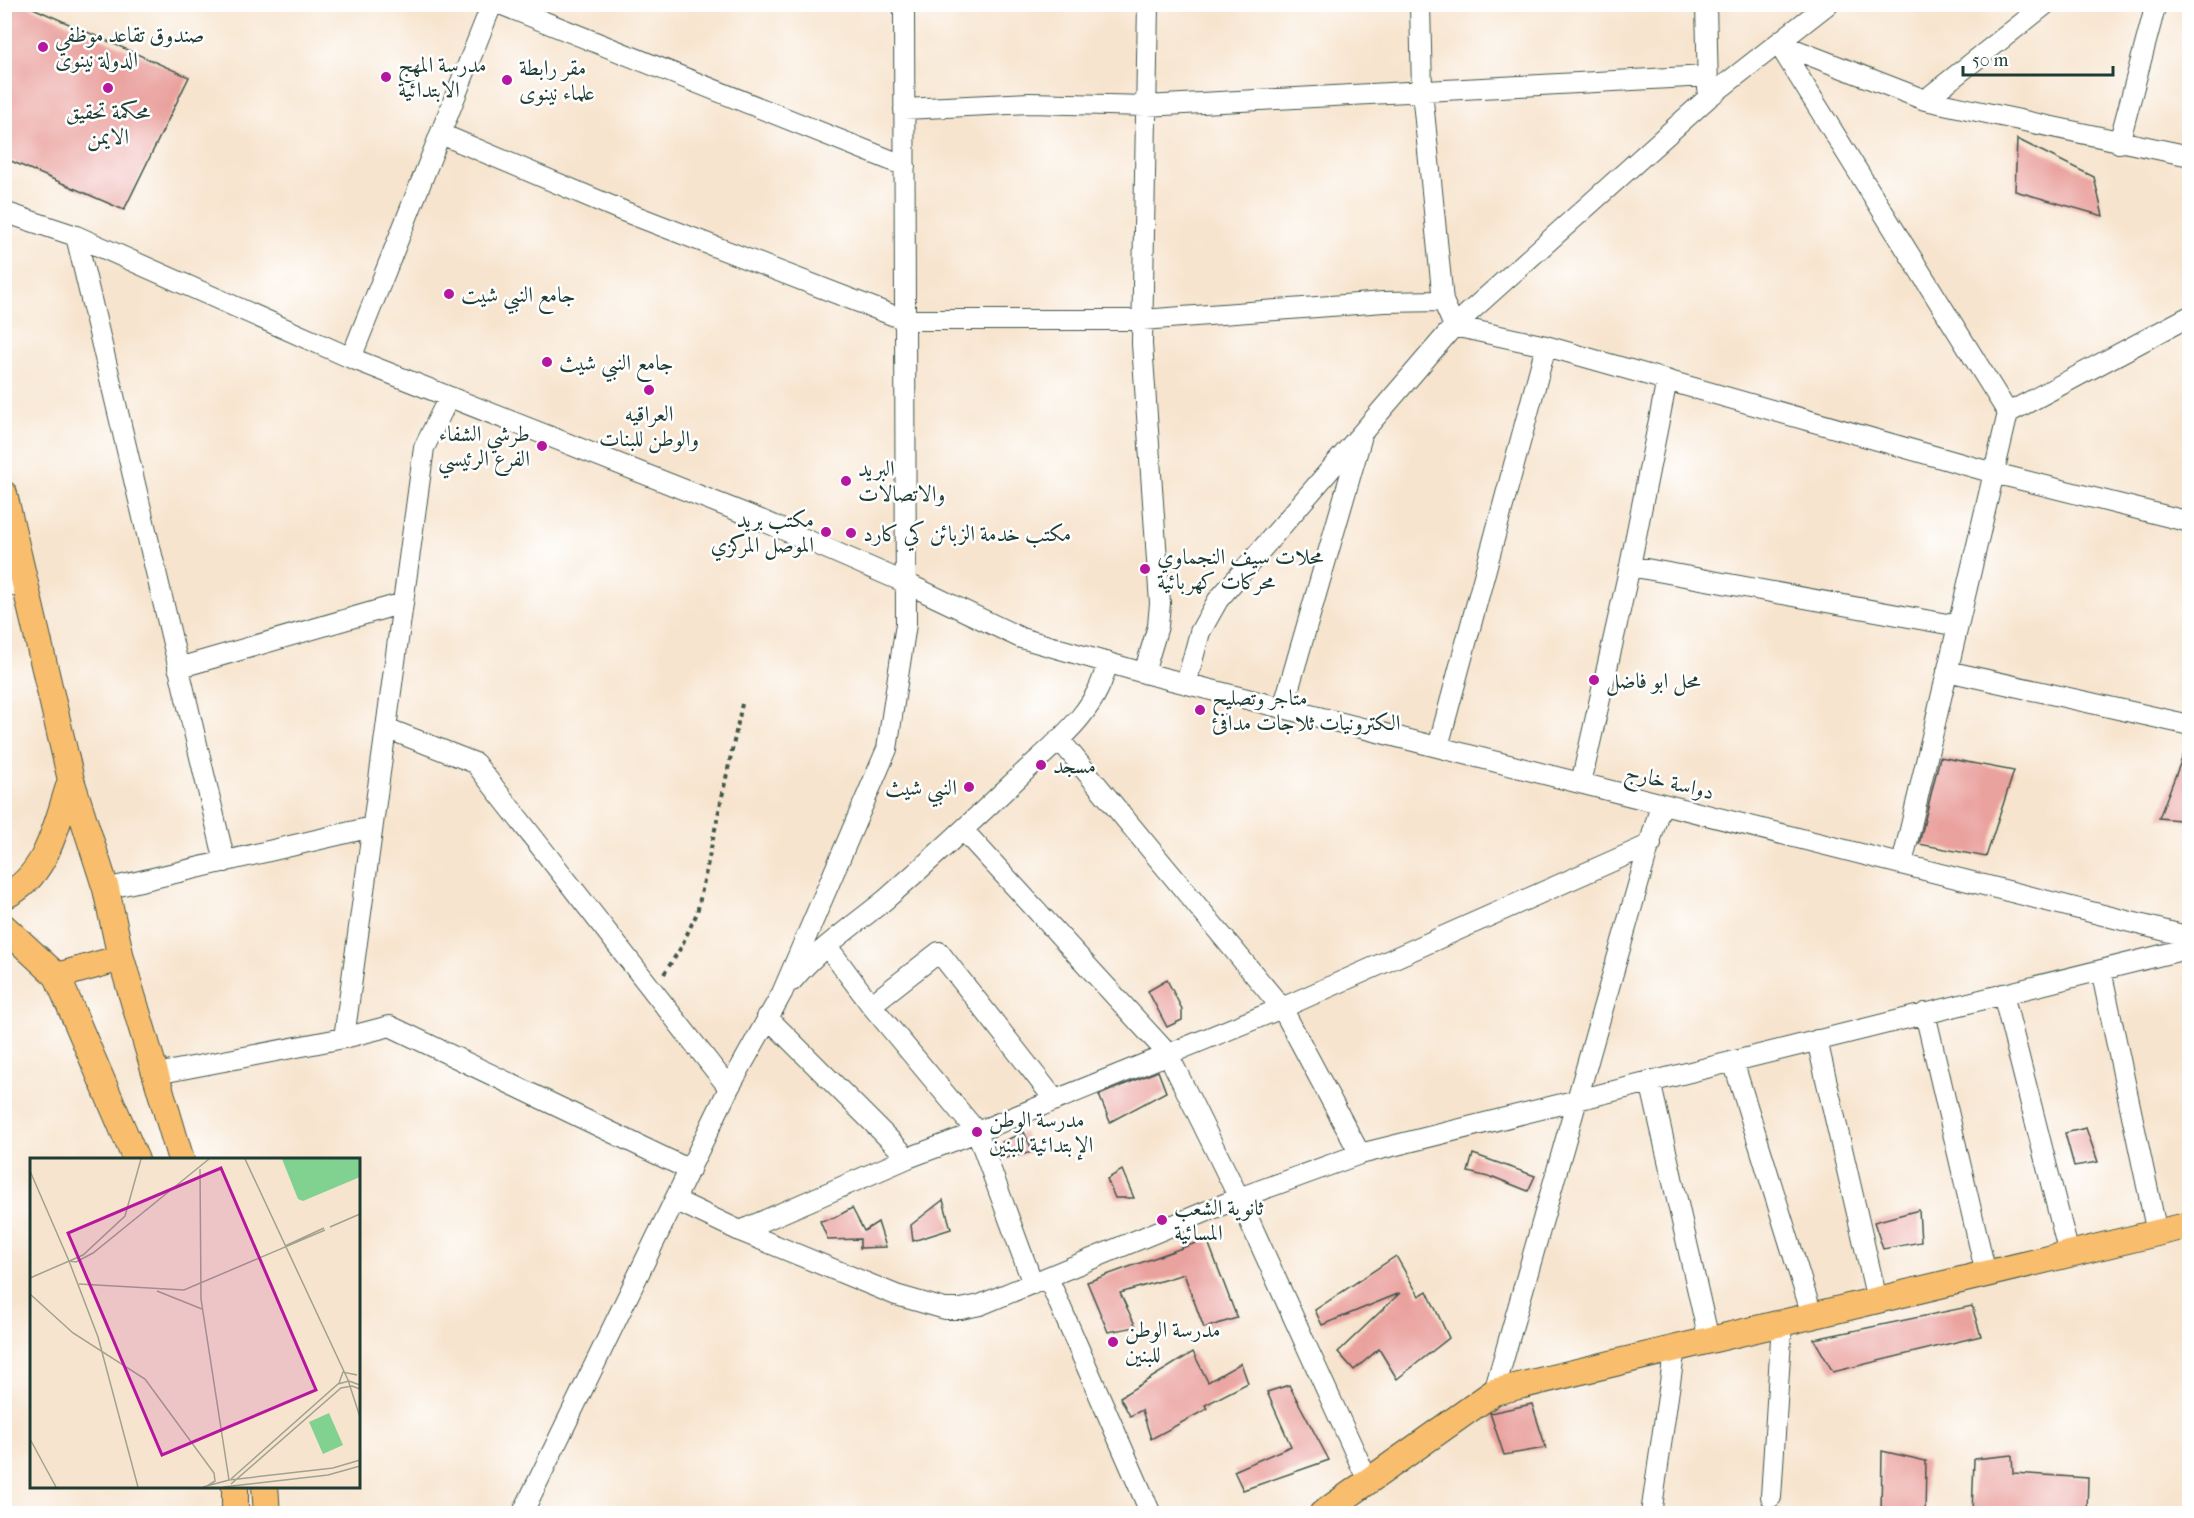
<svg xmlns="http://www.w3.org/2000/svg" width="2194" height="1518" font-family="'IM FELL French Canon',Amiri,serif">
<rect width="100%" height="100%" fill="#fff"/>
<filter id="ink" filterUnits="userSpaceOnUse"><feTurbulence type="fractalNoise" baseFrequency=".0167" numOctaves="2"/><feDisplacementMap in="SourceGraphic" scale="12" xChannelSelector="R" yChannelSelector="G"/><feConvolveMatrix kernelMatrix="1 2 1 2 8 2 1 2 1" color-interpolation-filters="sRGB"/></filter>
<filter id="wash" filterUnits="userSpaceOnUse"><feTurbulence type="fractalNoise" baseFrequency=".008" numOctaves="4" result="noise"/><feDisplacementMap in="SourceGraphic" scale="24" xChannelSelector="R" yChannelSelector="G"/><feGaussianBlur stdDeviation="1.35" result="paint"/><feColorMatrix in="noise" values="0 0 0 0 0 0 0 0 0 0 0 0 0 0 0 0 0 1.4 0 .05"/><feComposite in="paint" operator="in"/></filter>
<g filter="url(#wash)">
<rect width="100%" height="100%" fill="#f7e4ce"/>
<g id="blocks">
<!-- building -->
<path fill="#eaa29f" d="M4 4H24L189 77 124 210 4 158Z
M2017 139 2094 177 2103 216 2015 191Z
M2188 743 2190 821 2159 818Z
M1940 757 2014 771 1986 857 1919 844Z
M1167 980 1182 1009V1020L1167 1027 1148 991Z
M1158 1071 1166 1092 1110 1122 1099 1095Z
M2086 1128 2098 1162 2074 1166 2065 1133Z
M1024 1132 1033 1152 1005 1158 1002 1142Z
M1473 1154 1535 1176 1528 1191 1493 1177 1492 1178 1468 1172Z
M1122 1170 1134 1198H1115L1107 1179Z
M943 1200 951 1229 913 1241 911 1225Z
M852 1208 864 1231 878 1222 886 1247 860 1248V1239L828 1240 820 1221 834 1218Z
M1919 1210 1921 1242 1883 1249 1874 1222Z
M1207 1239 1237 1318 1204 1328 1184 1274 1120 1293 1136 1327 1108 1332 1087 1282Z
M1396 1256 1419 1296 1427 1291 1449 1338 1397 1379 1379 1349 1354 1370 1338 1352 1400 1293 1322 1325 1315 1310Z
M1972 1306 1981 1336 1833 1372 1814 1339Z
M1193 1352 1208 1382 1241 1363 1248 1383 1205 1405 1207 1409 1151 1439 1142 1410 1130 1416 1120 1397Z
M1289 1385 1329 1460 1243 1490 1234 1471 1291 1446 1267 1392Z
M1532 1404 1546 1448 1504 1455 1490 1413Z
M1882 1451 1926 1461 1925 1514H1881Z
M2012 1455 2013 1473 2088 1478 2087 1514H1972L1974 1459Z"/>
</g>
</g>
<g filter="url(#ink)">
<use href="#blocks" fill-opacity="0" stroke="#3f564b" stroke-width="1.5"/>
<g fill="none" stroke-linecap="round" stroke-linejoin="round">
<defs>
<path id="minor" d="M500 4 905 166
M1420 4 1422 91 1443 301 1454 326 1546 346 1994 473 2190 522
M1706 4 1708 89
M1778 43 2008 413 1902 864
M1778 43 1925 100 2190 156
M1925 100 2046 4
M904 109 1030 103 1146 106 1707 76
M441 134 623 211 905 320H1142L1384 302 1443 301
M2119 143 2156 4
M4 212 76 236 351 358 761 520 906 583 1021 638 1144 673 2190 937
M76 236 225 862
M351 358 492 4
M2008 413 2190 316
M1630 566 1958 626
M4 583 27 588
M178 668 403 603
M1947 671 2190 725
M1144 673 1158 626 1160 603 1142 344 1148 4
M1186 684 1200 632 1218 600 1454 326 1709 97 1828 4
M1283 708 1361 439
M386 728 475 763 729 1088
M1059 739 1282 1008 1360 1154
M1438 747 1546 346
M1581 783 1630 566 1667 380
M963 830 1168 1054 1239 1198 1368 1481
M106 889 372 827
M827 946 871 1005 977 1132 1033 1284
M2101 970 2157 1233
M792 981C818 949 853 926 885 900 931 860 976 818 1020 776 1054 744 1099 711 1107 662
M2003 994 2069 1254
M871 1005 939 952 1055 1100
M1925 1013 1986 1274
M767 1017 908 1158
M344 1038 424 448 449 397
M1817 1040 1877 1300
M1733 1061 1812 1315
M156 1074 344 1038 390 1026 690 1170
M1650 1081 1709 1340
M675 1200 740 1231 896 1295 945 1309H961L980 1305 1239 1198 1360 1154 2190 948
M740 1231 908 1158 977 1132 1282 1008 1651 844
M1048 1278 1151 1514
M1494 1392 1661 804
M1771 1497 1782 1323
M522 1514 729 1088 782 993 887 749 906 624 904 4
M1651 1514 1675 1348"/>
<path id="major" d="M4 494 71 780 106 889 121 958 181 1160
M4 896C48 877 57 821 71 780
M4 927 57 976 136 1160
M57 976 121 958
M235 1486V1514
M265 1486 267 1514
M1322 1514 1494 1392 2190 1225"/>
</defs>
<!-- minor casing -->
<use href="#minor" stroke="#3f564b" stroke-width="22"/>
<!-- major casing -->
<use href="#major" stroke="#3f564b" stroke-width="28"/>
<!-- path -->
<path stroke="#3f564b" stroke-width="4" stroke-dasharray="4.5 4.5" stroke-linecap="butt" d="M664 974 680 949 697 913 742 704"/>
<!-- minor -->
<use href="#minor" stroke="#fff" stroke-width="20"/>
<!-- major -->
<use href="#major" stroke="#f9be6d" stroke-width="26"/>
</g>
</g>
<!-- markers -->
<g fill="#b5179e" stroke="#fff" stroke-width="2">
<circle cx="43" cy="47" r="6"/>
<circle cx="386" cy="77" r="6"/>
<circle cx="507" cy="80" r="6"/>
<circle cx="108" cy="88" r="6"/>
<circle cx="449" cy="294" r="6"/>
<circle cx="547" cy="362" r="6"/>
<circle cx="649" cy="390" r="6"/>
<circle cx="542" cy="446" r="6"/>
<circle cx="846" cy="481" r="6"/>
<circle cx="826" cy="532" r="6"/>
<circle cx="851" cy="533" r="6"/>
<circle cx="1145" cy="569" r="6"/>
<circle cx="1594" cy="680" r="6"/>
<circle cx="1200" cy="710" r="6"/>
<circle cx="1041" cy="765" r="6"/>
<circle cx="969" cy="787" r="6"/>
<circle cx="977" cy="1132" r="6"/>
<circle cx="1162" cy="1220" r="6"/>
<circle cx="1113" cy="1342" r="6"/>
</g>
<g text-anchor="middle" stroke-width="5" stroke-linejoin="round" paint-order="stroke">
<!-- poi labels -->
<g font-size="22" fill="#1f3d34" stroke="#fff" text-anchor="start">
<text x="55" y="42">صندوق تقاعد موظفي<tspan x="55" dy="25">الدولة نينوى</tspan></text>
<text x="398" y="72">مدرسة المهج<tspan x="398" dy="25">الابتدائية</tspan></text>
<text x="519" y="75">مقر رابطة<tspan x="519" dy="25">علماء نينوى</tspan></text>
<text x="108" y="119" text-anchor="middle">محكمة تحقيق<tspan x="108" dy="25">الايمن</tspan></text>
<text x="461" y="302">جامع النبي شيت</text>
<text x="559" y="370">جامع النبي شيث</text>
<text x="649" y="421" text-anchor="middle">العراقيه<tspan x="649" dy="25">والوطن للبنات</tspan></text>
<text x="530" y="441" text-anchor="end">طرشي الشفاء<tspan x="530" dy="25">الفرع الرئيسي</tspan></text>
<text x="858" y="476">البريد<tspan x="858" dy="25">والاتصالات</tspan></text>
<text x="814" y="527" text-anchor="end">مكتب بريد<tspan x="814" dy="25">الموصل المركزي</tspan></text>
<text x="863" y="541">مكتب خدمة الزبائن كي كارد</text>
<text x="1157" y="564">محلات سيف النجماوي<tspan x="1157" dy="25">محركات كهربائية</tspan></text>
<text x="1606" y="688">محل ابو فاضل</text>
<text x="1212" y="705">متاجر وتصليح<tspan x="1212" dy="25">الكترونيات ثلاجات مدافئ</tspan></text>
<text x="1053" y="773">مسجد</text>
<text x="957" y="795" text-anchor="end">النبي شيث</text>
<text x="989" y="1127">مدرسة الوطن<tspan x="989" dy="25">الإبتدائية للبنين</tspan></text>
<text x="1174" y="1215">ثانوية الشعب<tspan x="1174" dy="25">المسائية</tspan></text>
<text x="1125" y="1337">مدرسة الوطن<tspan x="1125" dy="25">للبنين</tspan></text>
</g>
<!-- street labels -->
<g font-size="22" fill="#1f3d34" stroke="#fff">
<text transform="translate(1670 781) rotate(14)" y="8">دواسة خارج</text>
</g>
</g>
<!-- overview -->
<g transform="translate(30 1158)">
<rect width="330" height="330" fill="#f7e4ce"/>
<path d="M252 1H330V19L273 43 268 41ZM299 255 313 287 293 296 279 264Z" fill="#81d191"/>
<path fill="none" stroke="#a1a190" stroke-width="1.5" d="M215 1 318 222 330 259M170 11 171 141 199 322M0 13 39 103M300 69 330 56M255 88 294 70M39 103 68 179 108 329M39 103 46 104 63 95 179 1M0 120 53 97 95 58 111 1M49 126 154 132 295 72M127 133 172 151M0 136 43 175 115 221 184 315 185 323 177 328M309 225 313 214 327 217M0 281 26 329M201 321 308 226 319 223 330 227M201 326 311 230 322 228 330 231M173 329 199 322 303 310 330 302M193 329 298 317 330 308"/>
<path fill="#b5179e" fill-opacity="0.15" stroke="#b5179e" stroke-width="3" d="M191 10 286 232 132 297 38 75Z"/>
<rect width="330" height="330" fill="none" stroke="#1f3d34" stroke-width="3"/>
</g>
<!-- margin -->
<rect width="2194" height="1518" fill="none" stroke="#fff" stroke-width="24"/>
<!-- scale -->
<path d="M1963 66v9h150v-9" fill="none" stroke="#1f3d34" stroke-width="3"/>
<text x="1972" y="66" font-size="18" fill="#1f3d34" stroke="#ffffff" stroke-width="4.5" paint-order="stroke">50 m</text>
</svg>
